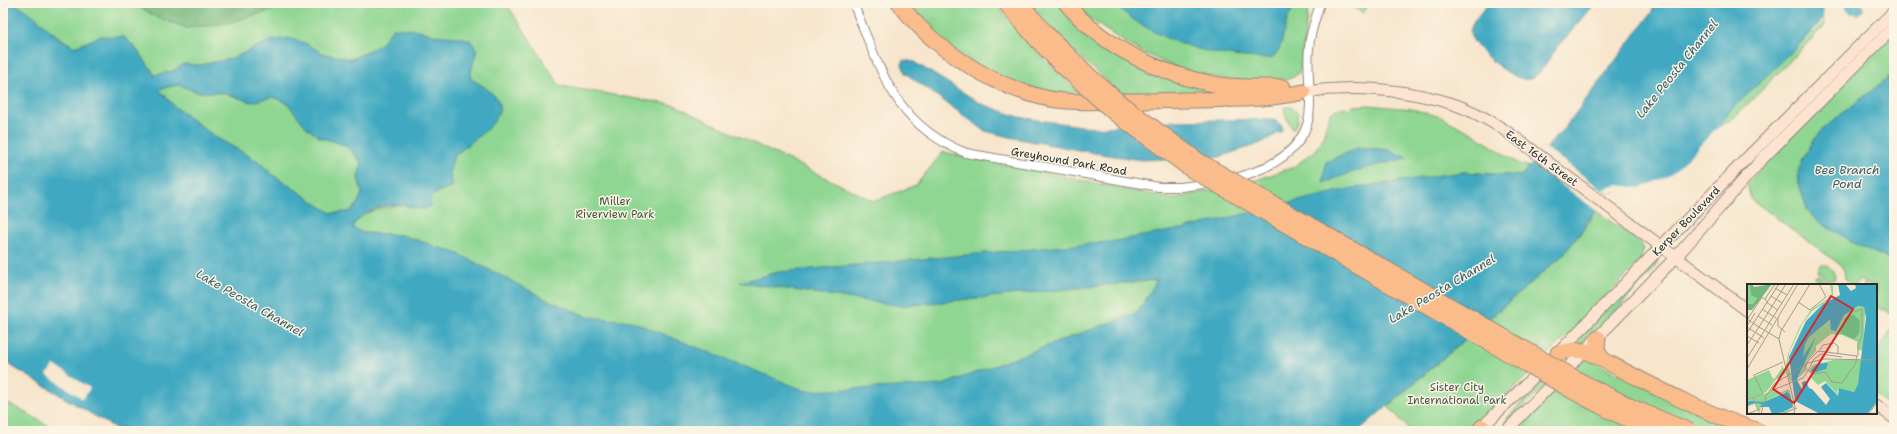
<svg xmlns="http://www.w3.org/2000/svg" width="1897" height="434" font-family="'Shantell Sans',sans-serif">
<rect width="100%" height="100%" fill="#fcf5e5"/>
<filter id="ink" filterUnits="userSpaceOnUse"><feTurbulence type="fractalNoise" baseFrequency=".025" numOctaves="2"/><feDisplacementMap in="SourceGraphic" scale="8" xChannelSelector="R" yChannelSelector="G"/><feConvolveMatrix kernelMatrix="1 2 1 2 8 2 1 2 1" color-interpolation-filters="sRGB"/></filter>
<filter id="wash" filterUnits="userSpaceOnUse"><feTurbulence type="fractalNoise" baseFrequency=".012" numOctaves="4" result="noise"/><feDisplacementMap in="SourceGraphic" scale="16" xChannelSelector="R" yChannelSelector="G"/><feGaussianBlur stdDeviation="0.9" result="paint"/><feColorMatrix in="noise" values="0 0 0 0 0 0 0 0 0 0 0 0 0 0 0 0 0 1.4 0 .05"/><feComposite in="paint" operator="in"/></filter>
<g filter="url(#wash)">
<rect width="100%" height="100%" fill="#f7e5cc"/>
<!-- green -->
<path fill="#8ed692" stroke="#5c805e" d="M14 3H506L560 86 674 105 874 201 916 185 943 152 1173 199 1259 179 1294 167 1314 151 1321 142 1330 114 1336 109 1345 107 1349 109 1353 106 1368 105 1412 109 1441 117 1472 133 1519 164 1529 166 1521 176 1463 172 1445 175 1324 202 1203 266 1076 373 837 411 577 328 402 235 363 233 352 227 361 215 378 209 394 206 464 148 360 55 352 59 324 54 231 61 155 75 138 51 101 36 75 47C53 35 36 17 14 3Z
M906 3H995L1031 46 1083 97C1031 91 991 79 949 46 933 34 919 17 906 3Z
M1029 3H1058L1104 44 1245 92 1125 98 1068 46Z
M1073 3H1309L1300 71C1292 82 1280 80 1267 81 1209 84 1153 63 1106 30 1094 22 1083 14 1073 3Z
M1346 3H1370L1364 12H1361Z
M1823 19 1825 25 1735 117 1714 131 1720 119Z
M1894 33V73L1820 131 1803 158 1799 184 1807 209 1827 227 1894 262V316L1884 309 1882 310 1876 306V285H1863L1864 282 1859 280 1856 285H1852L1845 279 1844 270 1838 263 1751 199 1747 184 1793 134Z
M178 85 198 92 224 93 251 102 273 97 288 103 307 128 332 141 345 145 362 163 358 177 362 193 357 205 349 212 331 213 273 175 258 161 215 137 174 106 159 89Z
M1284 107H1292L1298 113V120L1293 130 1286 117Z
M1595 210 1640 243 1644 249 1639 263 1472 431H1405L1408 428 1388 406 1562 256 1589 223Z
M1658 260 1654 269 1595 335 1589 341 1577 345 1575 342 1649 266Z
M1821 265C1829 264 1833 270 1835 276L1834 280 1827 279 1818 272Z
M1818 275 1830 284 1820 285 1814 278Z
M1894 326V409L1876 395V353Z
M1587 359 1742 431H1713L1705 428 1644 404 1574 369Z
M1541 382 1547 385 1505 423 1509 416Z
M1554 389 1599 413 1637 431H1513Z
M3 401 29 414 56 431H12L3 425Z"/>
<!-- forest -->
<path fill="#72b77c" stroke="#4e7154" d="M133 3H296L228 23 187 28 156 17Z"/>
<!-- water -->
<path fill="#41a9c1" stroke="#366a76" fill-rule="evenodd" d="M3 3C26 3 39 22 56 36 61 40 69 43 75 47L101 36 125 37 138 51 155 75 173 71 183 64 200 65 233 58 269 41 288 38 305 43 324 54 352 59 380 45 393 28 419 30 433 35 459 37 470 40 477 50 471 72V79C521 105 496 123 465 147 462 150 456 153 454 157 449 167 450 177 452 187L440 191 431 197 430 206 424 209C416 209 407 205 399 205 381 204 362 212 352 227L363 233 402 235 459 254 548 300 588 317 631 321 806 391 942 385 1138 312 1157 280 901 306 740 282 779 272 1109 242 1187 228 1352 188 1463 172 1521 176 1566 126 1652 12 1654 3H1862L1864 10 1857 16 1853 17 1843 8 1834 7 1800 44 1732 109 1724 119 1719 130 1686 167 1650 192 1626 190 1608 193C1592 214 1580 236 1562 256L1358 431H120L3 361ZM178 85 198 92 224 93 251 102 273 97 287 103 307 128 319 137 345 145 362 162 358 177 362 193 357 205 349 212 331 213 273 175 258 161 215 137 174 106 159 89Z
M1113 3H1293C1294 10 1289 15 1287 21 1282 35 1284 47 1272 58 1215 59 1154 42 1113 3Z
M1489 3H1595C1580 24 1561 40 1547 62 1543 68 1538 76 1530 79 1516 84 1469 47 1470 31 1472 21 1483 10 1489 3Z
M904 60 914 62 982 104 1019 117 1095 128 1172 121 1274 119 1282 126V131L1259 144 1219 157 1142 160 1100 154 1014 138 985 131 905 73 902 64Z
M1894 73V262L1856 244 1816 220 1807 209 1799 184 1798 171 1803 158 1820 131Z
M1359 147 1388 150 1408 158 1362 169 1323 183 1326 162Z"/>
<!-- pier -->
<path fill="#f7e5cc" d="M1827 3H1842L1851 14H1856L1857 16 1864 10 1862 3H1864L1866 10 1858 18 1850 19 1841 9H1835L1795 52 1823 20 1824 4Z
M1724 124 1721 132 1688 169 1673 181 1651 193 1644 196 1626 192H1612L1610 194 1603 189 1617 185 1640 188 1657 181 1675 171 1714 131Z
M1545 147 1609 195 1597 211 1531 162Z
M54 365 90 388 83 399 47 375Z"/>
</g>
<g filter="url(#ink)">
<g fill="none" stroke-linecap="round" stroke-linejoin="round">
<defs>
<path id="street" d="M853 3C881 69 893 124 966 153L1159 187H1181L1211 183
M1232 179C1271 169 1311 149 1310 103 1310 84 1307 66 1309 48 1310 32 1316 18 1320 3"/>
<path id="secondary" d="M1303 92C1353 85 1405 89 1453 104 1496 118 1532 151 1568 177 1628 221 1688 266 1748 311
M1557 354 1745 160 1894 11
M1876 405 1894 418
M1478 431 1543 368
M1506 431 1676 257 1763 158 1894 27"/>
<path id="highway" d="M899 3C931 46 988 84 1041 97 1064 103 1089 102 1113 101 1137 101 1161 101 1186 100 1224 99 1265 101 1303 92
M1005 3 1037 40
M1020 3 1046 33
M1066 3C1103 47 1163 76 1219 85 1240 88 1261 87 1283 87
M1598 338 1597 349 1602 359
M1558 353 1573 350 1586 351C1642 380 1697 411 1758 431
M1482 427 1486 431"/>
</defs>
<!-- street casing -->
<use href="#street" stroke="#91887c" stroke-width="10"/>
<!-- secondary casing -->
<use href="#secondary" stroke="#91887c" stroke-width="13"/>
<!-- highway casing -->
<use href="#highway" stroke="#91887c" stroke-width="17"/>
<!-- street -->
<use href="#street" stroke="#fff" stroke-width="8"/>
<!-- secondary -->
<use href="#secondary" stroke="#fde4d1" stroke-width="11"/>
<!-- highway -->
<use href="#highway" stroke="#fabc8b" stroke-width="15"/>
<defs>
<path id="highway-bridge" d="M1046 33 1093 79 1123 105 1199 161 1584 383 1634 408 1690 431
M1037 40 1060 64 1113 112 1190 169 1574 392 1614 413 1656 431"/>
</defs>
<!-- highway-bridge casing -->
<use href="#highway-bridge" stroke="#91887c" stroke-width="17" stroke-linecap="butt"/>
<!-- highway-bridge -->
<use href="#highway-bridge" stroke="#fabc8b" stroke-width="15"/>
</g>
</g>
<g text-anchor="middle" stroke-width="3" stroke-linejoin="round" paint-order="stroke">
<!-- street labels -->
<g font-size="11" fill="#2b2b2b" stroke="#fcf5e5">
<text transform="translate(1542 158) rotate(36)" y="4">East 16th Street</text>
<text transform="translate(1069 161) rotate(10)" y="4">Greyhound Park Road</text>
<text transform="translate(1686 221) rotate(-46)" y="4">Kerper Boulevard</text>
</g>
<!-- park labels -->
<g font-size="11" fill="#445645" stroke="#fcf5e5">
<text x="615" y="205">Miller<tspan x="615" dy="13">Riverview Park</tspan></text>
<text x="1457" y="391">Sister City<tspan x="1457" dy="13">International Park</tspan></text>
</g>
<!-- water labels -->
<g font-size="12" font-style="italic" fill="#345d67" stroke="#fcf5e5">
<text transform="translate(1677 69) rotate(-51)" y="4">Lake Peosta Channel</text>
<text x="1847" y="174">Bee Branch<tspan x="1847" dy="14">Pond</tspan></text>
<text transform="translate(1442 289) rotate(-31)" y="4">Lake Peosta Channel</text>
<text transform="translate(250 303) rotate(30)" y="4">Lake Peosta Channel</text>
</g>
</g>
<!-- overview -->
<g transform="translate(1747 284)">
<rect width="130" height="130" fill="#f7e5cc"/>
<path d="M3 0 10 14 6 20H0V1ZM83 0 86 2V13L65 27 55 40 42 69 41 81 46 97 43 98 39 82 41 70 53 42 64 26 85 12ZM111 22 117 23 118 28 116 67 110 65 111 58 95 51 84 50 69 62V67L60 77 59 87 50 95 59 73 56 76 54 67 60 54 84 36V44L92 41 97 31ZM87 76H115L111 100 107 108 92 104 90 108 93 113 78 97 71 101 63 93 66 90 62 87 66 81ZM34 80 39 89 30 94 19 108 0 116V96L22 86 26 95 28 94 35 84ZM29 105 32 109 42 105 47 124 35 130H31L46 124 38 108 21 116 14 123 12 130 9 119 0 123V117Z" fill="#8ed692"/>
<path d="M0 0H5L7 3 25 0 5 26H0V20H6L10 14 4 11 3 1ZM106 30 113 37 112 50 107 55 93 49 98 34Z" fill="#72b77c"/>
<path d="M91 0H98L104 7 109 4 108 0H130V118L120 130H73L48 117 42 73 59 37 76 20 93 11ZM111 22 117 23 119 34 111 100 107 108 92 104 91 112 79 99 74 103 83 115 79 121 65 105 62 104 59 97 55 98 56 107 51 98 50 95 69 53 56 73 58 60 62 53 83 36 84 46 89 47 97 31ZM70 80 79 79 81 80 79 85 66 89 64 86ZM40 108 43 111 46 123 36 128 25 130 22 123H13L15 120 9 119 0 121 2 117 17 118Z" fill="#41a9c1" fill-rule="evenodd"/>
<path fill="none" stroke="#a59b8c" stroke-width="1" d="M28 4 40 11M24 12 35 19M18 15 28 0M19 18 31 26M51 18 63 26 79 13 72 0M15 25 29 34M106 28 115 25V52L111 59V71L110 72 109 75V79L95 99 85 98 78 88 66 90 58 84 61 77 71 67 110 72M11 32 25 41M31 34V42L38 48M0 35 12 43 39 0M0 36 15 13 20 17M0 42 8 29M0 43 17 54M0 49 32 0M0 52 12 59M32 55 34 47 63 0M0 61 12 43 32 55 48 123 47 130M73 66 76 61 87 59 91 62V70M0 74 47 0M0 85 51 0M61 87 67 75 74 70 95 73M30 95 39 85M41 100 56 94 61 87M23 107 41 100M16 110 7 91 36 78M0 116 16 110M0 130 11 126 6 114M14 130 19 112 27 100 61 79 77 75 130 76M35 130 50 124M121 130 130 119"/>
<path fill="#d62828" fill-opacity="0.15" stroke="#d62828" stroke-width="2" d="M84 12 106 25 47 119 26 105Z"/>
<rect width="130" height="130" fill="none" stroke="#2b2b2b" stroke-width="2"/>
</g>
<!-- margin -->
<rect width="1897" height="434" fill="none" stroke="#fcf5e5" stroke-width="16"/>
</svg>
